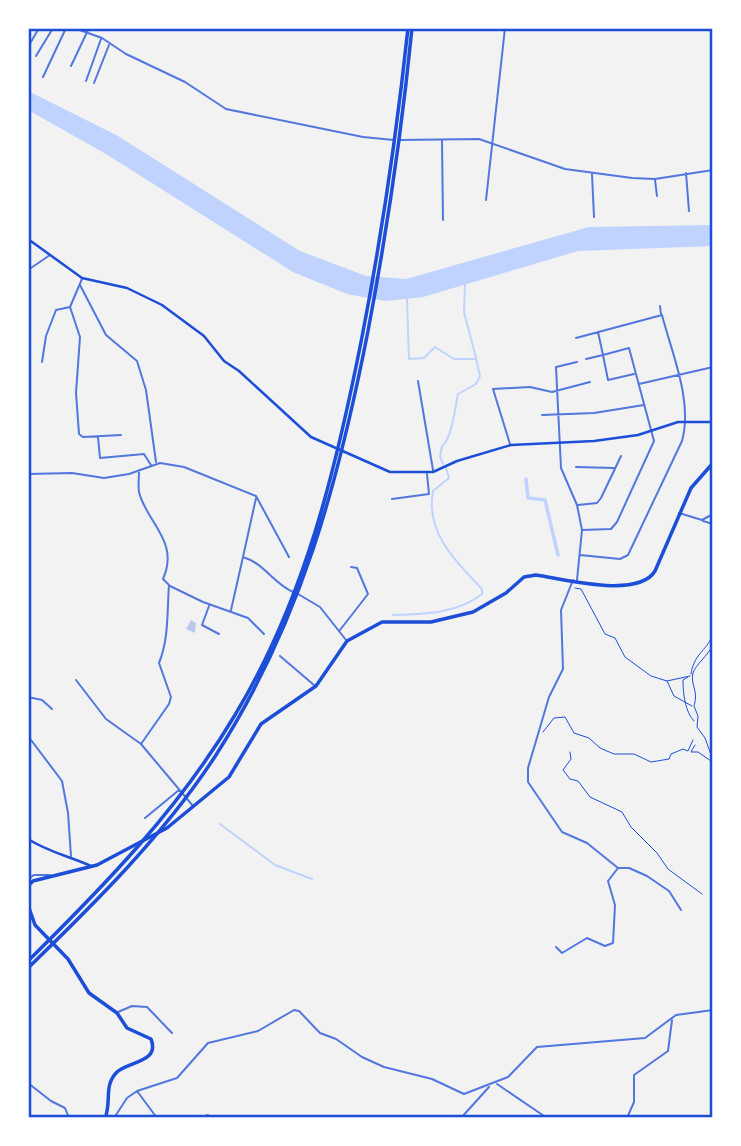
<svg xmlns="http://www.w3.org/2000/svg" width="741" height="1146" font-family="'Times New Roman',serif">
<rect width="100%" height="100%" fill="#f2f2f2"/>
<!-- water -->
<path fill="#bfd3fe" d="M28 91 118 136 300 251 366 276 406 279 589 227 713 225V246L578 251 423 297 386 301 347 294 293 272 106 154 28 110Z"/>
<g fill="none" stroke-linecap="round" stroke-linejoin="round">
<!-- stream -->
<path stroke="#bfd3fe" stroke-width="2" d="M465 282 464 312 476 358
M407 299 409 359 424 358 435 347 454 359H476L480 376 476 384 458 394C455 408 452 438 442 446L440 457 443 464
M393 615C423 614 457 614 482 594V589C456 562 425 532 433 491L449 478 446 468
M220 824 275 865 312 879"/>
<!-- canal -->
<path stroke="#bfd3fe" stroke-width="3.5" d="M526 479 528 498 545 500 558 555"/>
</g>
<!-- building -->
<path fill="#bdc9ec" d="M191 620 196 623 195 633 186 629Z"/>
<g fill="none" stroke-linecap="round" stroke-linejoin="round">
<!-- path -->
<path stroke="#1d4ed8" stroke-width="1" d="M575 588 581 589 605 634 615 638 625 657 651 676 667 681 690 676
M712 646C708 656 696 664 693 673 690 685 699 690 694 706L698 716 697 727 705 738 713 760
M691 674C694 652 709 650 713 633
M688 677 683 680C683 693 685 712 694 721
M667 681 674 696 692 706
M543 732 554 718 565 717 574 733 589 738 600 748 614 754H634L651 762 669 759 671 754 683 749 688 751 693 740
M695 745 691 752H698L711 761 713 773
M570 752 571 759 563 770 570 779 578 781 590 797 622 812 631 827 657 853 668 869 702 894"/>
<!-- minor -->
<path stroke="#5277de" stroke-width="2" d="M28 47 39 28
M36 56 53 28
M71 66 89 28
M43 77 66 28
M86 81 101 39
M94 83 109 45
M442 140 443 220
M686 173 689 211
M592 174 594 217
M655 180 657 196
M486 200 505 28
M28 270 50 255
M80 285 106 335 137 361 146 390 156 462
M660 306 661 314
M70 307 80 337 76 393 79 434 83 437 121 435
M576 338 662 315C672 354 693 401 682 441L628 555 620 559 580 555
M586 359 603 355 608 380 634 374
M42 362 46 336 56 310 70 307 82 279
M577 362 556 367 561 468 577 505 582 530 577 580
M418 381 433 470
M639 384 713 367
M542 415 594 413 644 405
M98 437 100 458 144 454 151 465
M510 444 493 389 530 387 552 392 590 382
M576 467 614 468
M139 470C139 477 138 486 139 492 146 522 180 541 163 579L169 585C167 611 169 639 159 663L171 697 169 704 141 744
M28 474 72 473 104 478 129 474 160 463 184 467 256 496 289 557
M256 498 243 557C265 564 273 583 293 592
M392 499 429 494 427 474
M578 505 597 503 601 498 621 456
M679 513 702 520 713 514
M703 521 713 524
M582 530 611 529 617 522 654 441 629 348 603 355 598 332
M573 580 561 610 563 669 549 697 528 768V782L562 832 587 843 618 868H629L647 876 669 891 681 910
M170 586 203 602 248 618 264 634
M298 594 320 607 346 640
M209 606 202 625 219 634
M231 610 243 557
M340 630 368 594 357 568 351 567
M280 656 314 685
M76 680 106 719 141 744 193 806
M28 697 42 700 52 709
M28 736 62 781 68 813 71 856
M145 818 179 790
M28 851 29 841
M28 879 34 875H50
M556 947 562 953 587 938 605 946 613 943 615 905 608 881 618 868
M118 1012 132 1006 147 1007 172 1033
M28 1083 51 1101 65 1108 69 1118
M497 1084 547 1118
M137 1091 157 1118
M114 1118 127 1098 137 1091 177 1078 208 1043 258 1031 294 1010 299 1011 320 1033 336 1039 362 1057 384 1067 432 1079 464 1094 508 1077 537 1047 645 1038 676 1015 713 1010
M199 1118 208 1115
M461 1118 489 1087
M627 1118 634 1102V1075L668 1051 672 1020"/>
<!-- tertiary -->
<path stroke="#5277de" stroke-width="2" d="M74 28 102 38 126 54 185 82 226 109 363 137 394 140
M400 140 479 139 565 169 632 178 655 179 713 170"/>
<!-- secondary -->
<path stroke="#1d4ed8" stroke-width="2.5" d="M28 239 82 278 127 288 162 305 204 336 224 361 239 371 311 437 390 472H433L457 461 511 445 594 441 638 435 678 422H713
M28 839C48 852 69 856 91 866"/>
<!-- primary -->
<path stroke="#1d4ed8" stroke-width="3.5" d="M28 886 33 881 97 865 167 828 229 777 261 724 316 686 347 641 382 622H431L473 612 506 593 524 577 536 575C564 579 638 599 655 571L691 488 713 463
M28 905 35 925 68 959 89 993 117 1013 127 1028 151 1039C160 1062 130 1061 117 1072 103 1086 112 1102 105 1118"/>
<!-- motorway -->
<path stroke="#1d4ed8" stroke-width="3.5" d="M28 961C105 885 179 809 235 715 305 599 336 469 362 337 382 234 397 131 408 28
M28 968C96 902 164 835 216 755 301 622 338 484 368 331 387 231 402 129 412 28"/>
</g>
<!-- border -->
<rect width="741" height="1146" fill="none" stroke="#ffffff" stroke-width="60"/>
<rect x="30" y="30" width="681" height="1086" fill="none" stroke="#1d4ed8" stroke-width="2.5"/>
</svg>
